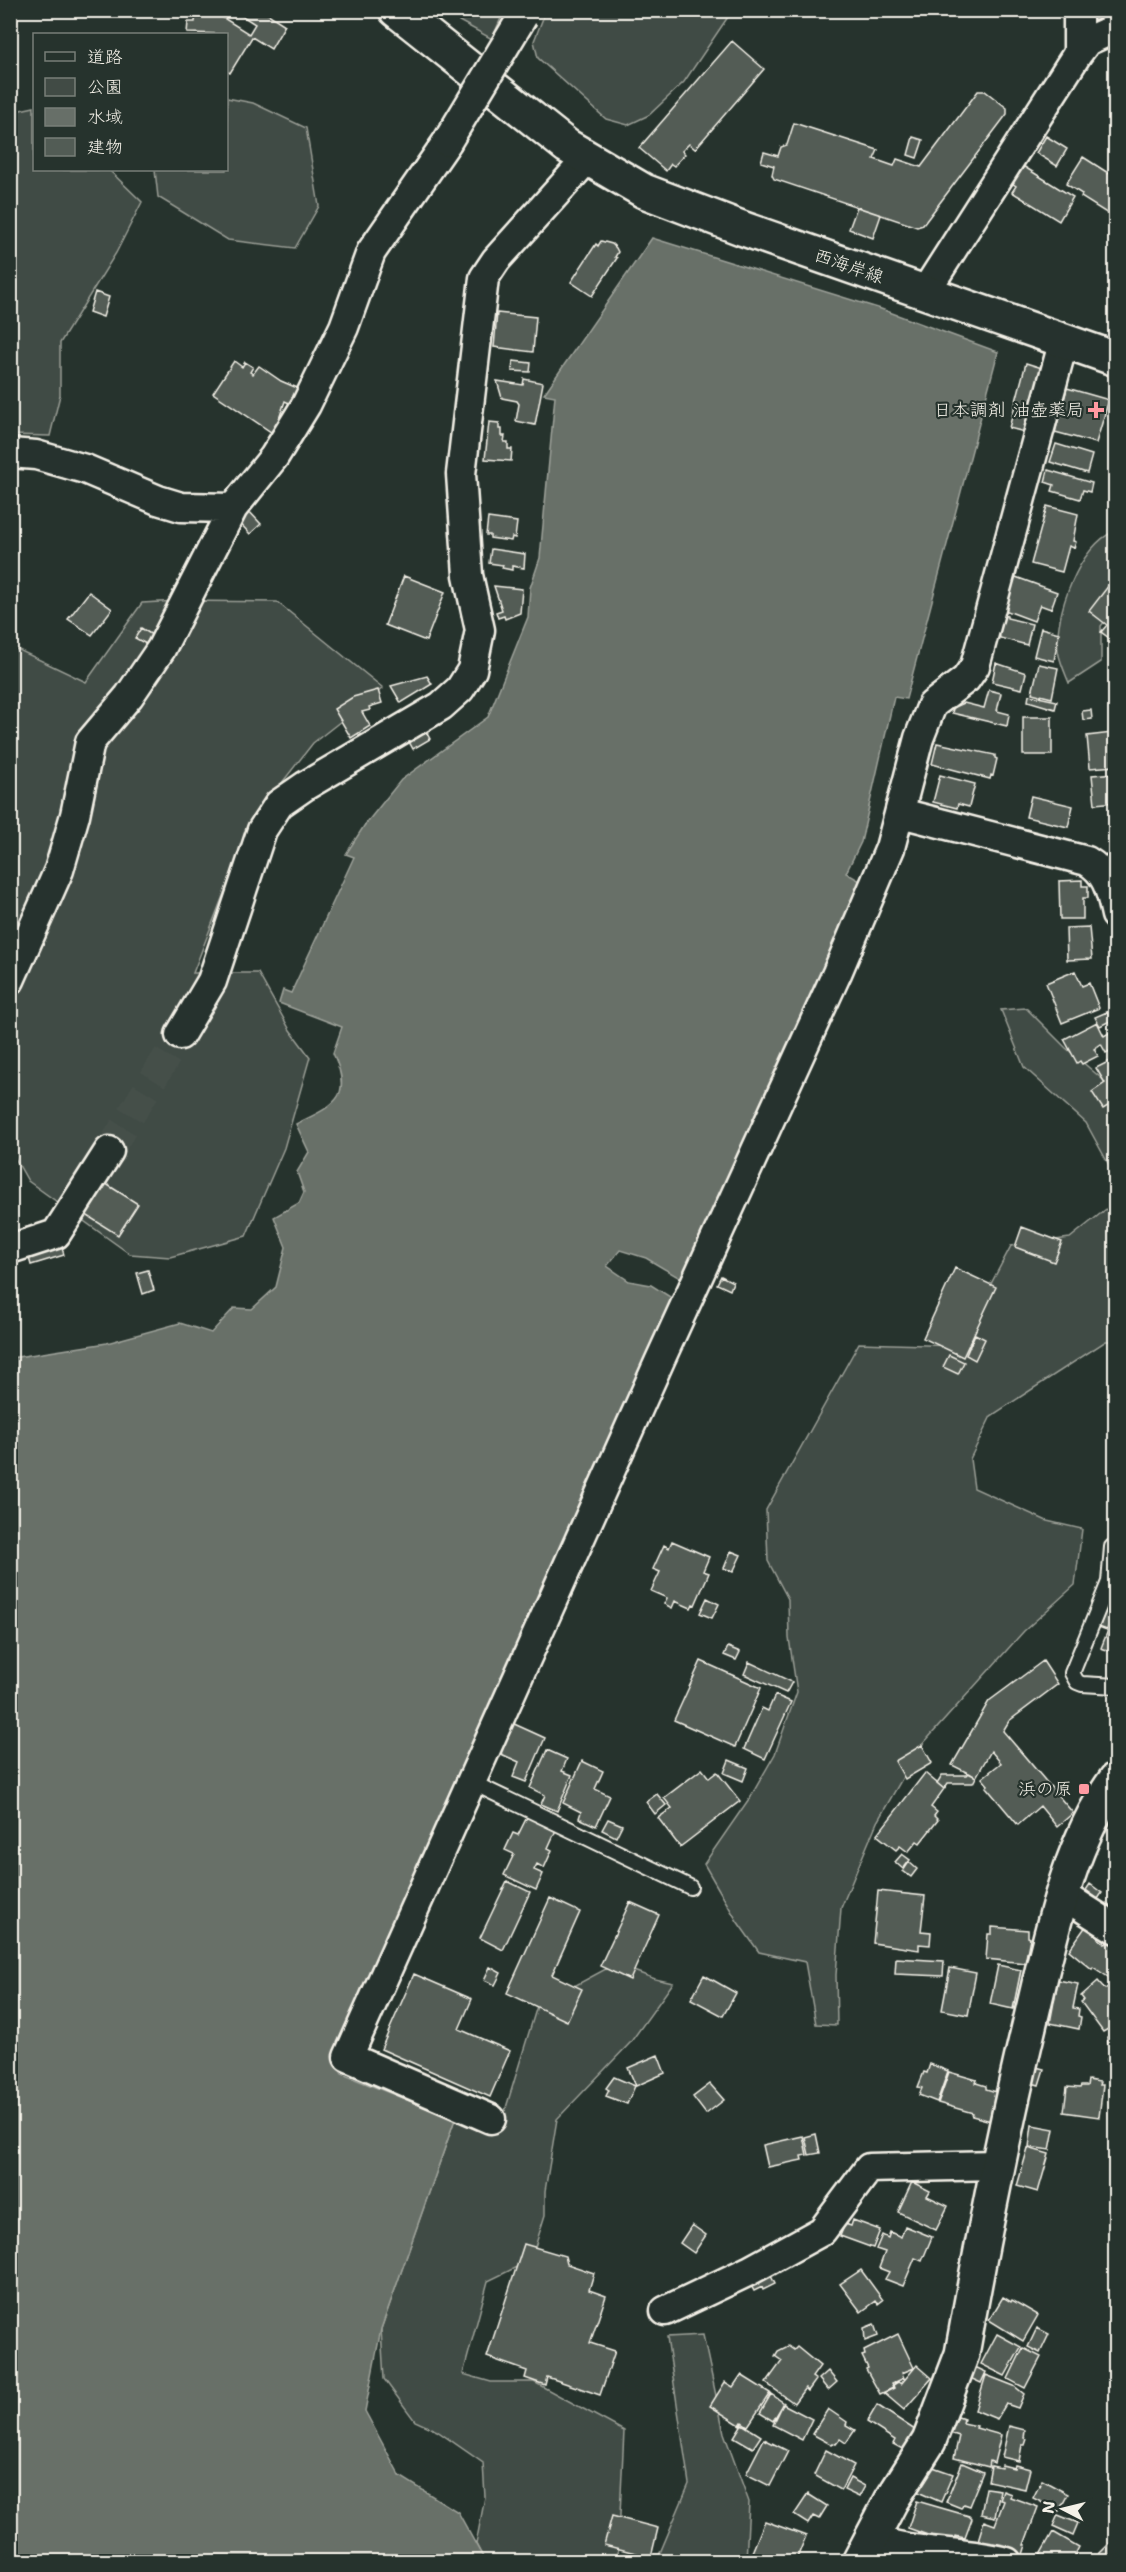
<svg xmlns="http://www.w3.org/2000/svg" width="1126" height="2572" font-family="'Shantell Sans','Klee One',sans-serif">
<rect width="100%" height="100%" fill="#26332d"/>
<filter id="ink" filterUnits="userSpaceOnUse"><feTurbulence type="fractalNoise" baseFrequency=".0167" numOctaves="2"/><feDisplacementMap in="SourceGraphic" scale="12" xChannelSelector="R" yChannelSelector="G"/><feConvolveMatrix kernelMatrix="1 2 1 2 8 2 1 2 1" color-interpolation-filters="sRGB"/></filter>
<g filter="url(#ink)">
<!-- green -->
<path fill="#414b45" stroke="#9a9e96" stroke-width="1.5" d="M552 10H732V11L684 82 649 115 628 125 606 119 538 58 534 41 545 13Z
M441 11H504L492 39Z
M227 98 253 103 306 128 319 206 295 248 228 240 158 197 155 170H226Z
M34 107V170H109L142 202 116 253 60 343V395L50 436 11 435V112Z
M1115 531V609L1101 626V662L1069 683C1065 673 1060 662 1058 651 1054 615 1079 545 1115 531Z
M178 601 277 602 383 688 313 743 252 821 193 973H258L290 1030 310 1057 284 1148 246 1236 170 1257 130 1254 28 1181 11 1151 10 653 17 649 86 682 142 603Z
M1026 1008 1066 1048 1115 1090V1176L1086 1123 1024 1067 1001 1010Z
M1115 1202V1341H1106L991 1416 970 1459 974 1488 1047 1521 1082 1529 1075 1585 1024 1631 921 1746 877 1822 841 1908 836 1975 837 2025 816 2024 805 1962 759 1952 737 1921 704 1864 751 1796 775 1754 797 1692 789 1638 788 1599 768 1561 766 1510 859 1343 958 1346 1011 1246 1070 1238Z
M615 1964 655 1979 673 1983 630 2043 557 2119 545 2191V2215L531 2260 488 2281 463 2374 491 2382H534L624 2431 618 2556 657 2560 689 2484 667 2337 703 2335 724 2433 749 2502 746 2561H485L476 2544 485 2497 483 2463 437 2431 415 2421 384 2379 381 2329 455 2119 505 2111 537 2006Z"/>
<!-- water -->
<path fill="#676f68" stroke="#9fa39b" stroke-width="1.5" d="M652 238 881 309 998 352 906 699 894 697 861 842 846 873 862 882 683 1280 646 1258 620 1250 607 1266 629 1281 651 1285 675 1300 334 2058 342 2074 455 2119 381 2329 365 2411 400 2476 458 2512 485 2561 11 2562V1358L107 1343 180 1323 211 1333 234 1308 252 1309 276 1287 286 1247 274 1217 299 1203 304 1192 297 1172 309 1152 296 1124C334 1105 354 1099 333 1053L342 1027 279 1003 283 990 291 993 354 857 346 854 364 826 401 780 488 717 528 617 530 588 540 558 555 396 544 394Z"/>
<!-- building -->
<path fill="#525c55" stroke="#f4f1e8" stroke-width="1.5" d="M196 10H211L249 34 255 24 233 10H262L285 25 271 49 252 37 230 73 226 71V34L187 33 188 22H195Z
M732 41 764 69 695 149 689 144 682 151 685 154 674 166 671 164 666 171 639 148Z
M978 91H985L1007 108V114L923 225 917 227 774 179 772 175 774 166 761 162 764 152 778 156 781 147 787 145 794 123 878 150 874 159 894 166 897 159 921 167Z
M1046 136 1067 149 1057 166 1036 153Z
M913 137 923 140 917 158 908 155Z
M1083 157 1116 178V202L1108 214 1081 197 1082 194 1066 184Z
M1018 163 1073 197 1059 221 1012 192 1016 186 1006 179Z
M857 207 881 215 873 238 849 229Z
M601 241 612 244 616 248 618 252 615 257 617 258 592 296 571 282 596 244 598 246Z
M95 292 109 297 103 317 89 312Z
M497 313 536 317 533 352 494 347Z
M234 361 242 367 245 362 253 367 250 372 253 374 259 366 281 381 302 390 295 406 285 401 274 434 213 393Z
M513 361 531 363 530 372 512 371Z
M1026 363 1042 368 1025 432 1009 428Z
M524 379 543 383 535 425 516 421 519 404 517 401 502 398 497 381 523 385Z
M1067 388 1109 400 1096 443 1055 432Z
M489 422 499 423V429H502V436H505L504 442H508V449H512L511 461 485 459Z
M1056 444 1092 455 1087 473 1050 462Z
M1048 470 1092 483 1090 492 1083 490 1080 499 1052 491 1054 485 1045 482Z
M1047 506 1078 514 1073 541 1076 542 1074 548 1069 546 1062 572 1031 564Z
M247 509 261 524 250 534 236 519Z
M488 518 517 522 515 538 512 537 511 541 490 538V535H486Z
M491 549 525 554 524 568 512 566V570L502 568 503 565 489 563Z
M404 576 445 592 426 641 385 625Z
M1013 576 1057 592 1051 609 1040 605 1034 621 1002 609Z
M1116 576V643L1101 632 1107 625 1089 611Z
M494 586 522 589 520 613 505 619 504 616 498 618 496 612 502 610Z
M89 592 112 609 92 635 68 619Z
M1000 614 1007 616V618L1032 624 1027 645 1000 638 998 623Z
M141 628 152 635 146 644 135 638Z
M1041 628 1059 633 1054 661 1034 656Z
M996 663 1026 673 1022 689 992 682Z
M1039 664 1058 668 1052 698 1032 693Z
M427 676 432 684 401 703 391 686Z
M378 690 382 703 369 707 370 710 362 712 370 726 351 738 334 709 353 697Z
M989 690 1001 693 997 711 1009 714 1007 726 952 713 953 708 964 703 984 708Z
M1029 695 1057 701 1055 709 1028 701Z
M1091 710 1092 719 1083 720 1082 711Z
M1023 717H1052V755H1023Z
M424 728 430 739 413 749 407 738Z
M1112 733 1115 766 1090 768 1087 736Z
M937 743 995 755V758L997 759 993 776 991 775 990 779 932 764Z
M1116 773V802L1095 804 1092 775Z
M940 775 975 784 969 807 958 804 957 808 933 802Z
M1031 796 1073 806 1068 827 1026 817Z
M1082 880V886H1088V898H1083V919H1060L1059 881Z
M1089 927 1092 959 1067 960 1066 928Z
M1075 971 1082 986 1089 983 1099 1008 1062 1023 1046 983Z
M1107 1012 1112 1020 1100 1026 1095 1017Z
M1097 1022 1104 1036 1116 1029V1048L1106 1053 1101 1044 1094 1049 1098 1056 1082 1064 1080 1061 1077 1063 1064 1039Z
M1116 1058V1101L1103 1109 1092 1092 1105 1083 1096 1068Z
M103 1182 138 1204 118 1235 83 1213Z
M1022 1227 1062 1242 1054 1262 1015 1247Z
M61 1244 64 1255 31 1265 28 1254Z
M955 1268 996 1287 963 1357 923 1338Z
M148 1270 154 1290 143 1294 137 1273Z
M721 1276 733 1282 730 1290 717 1284Z
M975 1334 985 1339 975 1360 966 1355Z
M949 1355 964 1362 958 1374 943 1367Z
M672 1541 709 1557 703 1571 709 1573 695 1605 693 1604 691 1608 675 1601 672 1608 664 1604 667 1598 651 1591 660 1572 653 1569 664 1545 669 1548Z
M731 1551 741 1555 733 1572 724 1568Z
M1116 1577V1608L1107 1630 1096 1626Z
M707 1598 719 1604 712 1618 700 1613Z
M1116 1610V1646L1113 1652 1101 1648Z
M728 1647 740 1652 736 1660 724 1655Z
M701 1661 761 1688 735 1747 674 1720Z
M1043 1661 1058 1684 1009 1721 1003 1731 1073 1813 1057 1827 1040 1806 1018 1825 986 1787 988 1785 982 1778 1001 1763 991 1751 976 1777 952 1765 989 1701Z
M749 1662 792 1682 786 1693 744 1674Z
M775 1695 791 1702 765 1759 744 1749 762 1708 768 1711Z
M512 1723 545 1738 526 1782 513 1777 519 1762 499 1753Z
M922 1745 932 1763 905 1779 895 1761Z
M547 1750 567 1759 562 1771 572 1775 557 1811 541 1804 545 1795 530 1788Z
M729 1760 748 1768 743 1781 724 1773Z
M582 1761 603 1771 595 1789 610 1796 596 1826 579 1818 581 1812 563 1803Z
M702 1769 709 1778 717 1772 740 1801 680 1847 658 1818 672 1808 664 1798Z
M925 1773 944 1789 931 1807 937 1812 934 1816 938 1820 920 1843 917 1841 908 1852 900 1846 896 1850 877 1835Z
M969 1773 976 1777 973 1783H948L944 1789 937 1783 942 1775H967Z
M657 1794 666 1805 655 1814 646 1802Z
M527 1817 556 1830 548 1848 552 1850 544 1868 537 1864 534 1870 543 1874 536 1890 504 1875 514 1854 505 1850 513 1833 518 1835Z
M608 1819 622 1825 616 1837 602 1830Z
M902 1854 910 1860 903 1869 895 1862Z
M909 1862 917 1869 911 1877 903 1871Z
M507 1881 530 1892 503 1950 480 1938Z
M1090 1884 1102 1893 1098 1899 1086 1890Z
M878 1891 925 1896 921 1931 931 1932 930 1945 919 1944V1950L873 1943Z
M550 1898 580 1912 552 1975 582 1989 567 2021 507 1993Z
M630 1902 659 1915 630 1980 600 1966Z
M1086 1926 1100 1935 1098 1938 1106 1944 1110 1938 1116 1942 1114 1981 1093 1967 1092 1969 1069 1950Z
M992 1927 1028 1930V1937L1030 1938 1025 1963 986 1959 988 1934H992Z
M896 1958 944 1961 943 1976 895 1974Z
M998 1965 1021 1970 1013 2009 990 2004Z
M490 1967 501 1973 495 1985 484 1980Z
M950 1968 976 1973 968 2015 942 2010Z
M414 1974 472 1999 459 2029 510 2051 490 2097 381 2049Z
M704 1975 736 1993 723 2016 691 1999Z
M1058 1980 1078 1984 1073 2008 1079 2009 1078 2016 1081 2017 1079 2029 1050 2023Z
M1098 1981 1105 1989 1108 1987 1116 1994V2030L1110 2032 1108 2029 1103 2032 1081 2002 1084 2000 1081 1996Z
M1116 2035V2067L1109 2068 1107 2059 1110 2058 1107 2037Z
M658 2055 665 2073 636 2086 628 2068Z
M930 2064 948 2071 937 2102 919 2095 922 2088 918 2087 924 2072 927 2073Z
M1032 2066 1044 2069 1039 2085 1028 2082Z
M949 2072 977 2080 976 2083 986 2086V2089L1003 2094 995 2122 972 2116 973 2113 938 2103Z
M614 2077 635 2086 627 2104 606 2096 609 2090 606 2088Z
M1088 2080 1100 2082 1099 2085H1103L1099 2117 1064 2112 1067 2087 1080 2088 1081 2086H1087Z
M710 2084 724 2100 706 2114 693 2097Z
M1032 2125 1054 2129 1050 2150 1029 2147Z
M816 2134 820 2153 809 2155 805 2137Z
M803 2136 807 2155 801 2156 802 2160 768 2167 763 2145Z
M1028 2148 1049 2154 1038 2192 1017 2186Z
M912 2182 930 2191 927 2196 948 2206 936 2230 898 2212Z
M853 2220 880 2230 873 2248 840 2236 845 2224 851 2226Z
M692 2225 706 2235 694 2253 680 2243Z
M905 2226 932 2237 922 2261 915 2258 903 2286 885 2279 889 2272 879 2268 885 2252 876 2249 882 2235 888 2238 890 2232 901 2237Z
M524 2244 565 2256 567 2264 594 2273 589 2290 606 2296 590 2343 615 2351 600 2395 547 2377 545 2385 525 2378 527 2371 487 2357Z
M768 2270 775 2284 763 2290 762 2287 754 2291 748 2280Z
M861 2270 883 2300 878 2304 876 2301 861 2312 840 2284Z
M1003 2297 1011 2302 1012 2300 1038 2315 1023 2341 989 2320Z
M874 2324 878 2336 865 2341 864 2328Z
M1037 2328 1049 2334 1040 2353 1028 2347Z
M898 2334 914 2368 902 2373 904 2378 891 2384 893 2388 880 2394 866 2369 868 2368 862 2356 865 2355 864 2351Z
M997 2334 1021 2347 1005 2376 981 2364Z
M788 2346 794 2350 797 2347 820 2366 812 2377 816 2380 808 2391 805 2388 794 2403 766 2383 782 2361 775 2356 778 2351Z
M1023 2348 1041 2357 1025 2388 1008 2379Z
M917 2365 932 2378 904 2410 884 2393 894 2388 893 2385 898 2382 901 2384Z
M975 2367 986 2372 981 2383 970 2378Z
M828 2371 837 2382 828 2390 819 2379Z
M741 2375 770 2393 748 2426 742 2422 740 2425 710 2406 725 2382 733 2387Z
M986 2375 1014 2386 1024 2394 1018 2408 1006 2404 997 2419 975 2410Z
M771 2394 784 2403 773 2421 760 2413Z
M783 2404 812 2419 802 2440 773 2425Z
M877 2405 918 2432 906 2451 893 2444 895 2440 867 2422Z
M828 2409 847 2422 846 2425 855 2430 846 2443 840 2439 836 2444 833 2443 832 2445 812 2434Z
M958 2417 964 2419 963 2423 977 2426 976 2428 1001 2435 994 2463 990 2461 989 2467 954 2458 959 2436 950 2433Z
M742 2424 761 2436 753 2448 734 2437Z
M1009 2426 1025 2430 1024 2438 1027 2439 1025 2445H1022L1019 2461 1002 2457Z
M764 2439 788 2451 770 2486 746 2474Z
M826 2450 854 2465 841 2490 814 2475Z
M962 2463 983 2472 969 2506 963 2504 961 2508 946 2502Z
M1002 2465 1014 2468 1015 2465 1030 2469 1025 2489 988 2481 991 2466 1001 2468Z
M930 2466 953 2474 941 2502 918 2492Z
M850 2478 865 2486 859 2497 844 2490Z
M1042 2480 1068 2494 1059 2511 1033 2498Z
M986 2488 1000 2490 995 2517 981 2514Z
M1003 2491 1011 2494 1010 2497 1038 2507 1024 2545H1026L1022 2558 975 2550 984 2521 995 2525 1004 2501 1000 2500Z
M808 2494 827 2506 819 2519 813 2516 808 2524 794 2515Z
M917 2501 969 2516 972 2519 965 2538 956 2536 953 2544 908 2528Z
M1058 2515 1078 2523 1073 2535 1053 2526Z
M612 2516 658 2528 651 2557 604 2545Z
M765 2521 806 2536 797 2558 805 2562H748Z
M1053 2532 1079 2547 1071 2562H1036Z
M1111 2542 1116 2546V2562H1091Z"/>
<g fill="none" stroke-linecap="round" stroke-linejoin="round">
<!-- minor-tunnel -->
<path stroke="#455049" stroke-width="28" stroke-dasharray="28 14" stroke-linecap="butt" d="M109 1151 180 1035"/>
<defs>
<path id="service" d="M1112 1547 1109 1582 1072 1673 1077 1682 1082 1684 1116 1686
M471 1782 690 1887"/>
<path id="minor" d="M1078 53V10
M925 292 1078 53 1087 41 1116 28
M10 453 36 455 85 469 158 500 181 507 233 508
M901 813 1087 861C1108 873 1111 893 1116 915
M10 980 59 870 75 815 90 742 129 696 161 649 233 508 274 457 306 405 344 327 371 252 447 142
M180 1035 212 981 262 830 279 804 305 786 441 706 460 689 472 670 480 630 468 575 461 474 484 278 496 260 587 159
M10 1249 56 1234 109 1151
M1063 1895 1116 1929
M491 2119 348 2057 660 1360 837 973 890 848 919 738 932 705 966 679 975 666 1064 340
M665 2311 749 2271 822 2231 869 2168 996 2165
M869 2538C915 2555 960 2550 1007 2562"/>
<path id="tertiary" d="M396 10 567 146 644 191 744 229 1116 359
M859 2562 891 2501 929 2441 962 2354C982 2241 1004 2130 1031 2018 1050 1939 1067 1846 1116 1779"/>
</defs>
<!-- service casing -->
<use href="#service" stroke="#f4f1e8" stroke-width="18"/>
<!-- minor casing -->
<use href="#minor" stroke="#f4f1e8" stroke-width="33"/>
<!-- tertiary casing -->
<use href="#tertiary" stroke="#f4f1e8" stroke-width="38"/>
<!-- service -->
<use href="#service" stroke="#26332d" stroke-width="14"/>
<!-- minor -->
<use href="#minor" stroke="#26332d" stroke-width="28"/>
<!-- tertiary -->
<use href="#tertiary" stroke="#26332d" stroke-width="33"/>
<defs>
<path id="minor-bridge" d="M447 142 523 16"/>
</defs>
<!-- minor-bridge casing -->
<use href="#minor-bridge" stroke="#f4f1e8" stroke-width="33" stroke-linecap="butt"/>
<!-- minor-bridge -->
<use href="#minor-bridge" stroke="#26332d" stroke-width="28"/>
</g>
</g>
<!-- markers -->
<g fill="#ff9aa2" stroke="#26332d" stroke-width="2">
<path d="M1093 401h6v6h6v6h-6v6h-6v-6h-6v-6h6z"/>
<rect x="1078" y="1783" width="12" height="12" rx="3"/>
</g>
<g text-anchor="middle" stroke-width="4.5" stroke-linejoin="round" paint-order="stroke">
<!-- street labels -->
<g font-size="18" fill="#f4f1e8" stroke="#26332d">
<text transform="translate(849 266) rotate(19)" y="6">西海岸線</text>
</g>
<!-- poi labels -->
<g font-size="18" fill="#f4f1e8" stroke="#26332d" text-anchor="end">
<text x="1084" y="416">日本調剤 油壺薬局</text>
<text x="1072" y="1795">浜の原</text>
</g>
</g>
<!-- margin -->
<rect width="1126" height="2572" fill="none" stroke="#26332d" stroke-width="36"/>
<rect x="18" y="18" width="1090" height="2536" fill="none" stroke="#f4f1e8" stroke-width="2" filter="url(#ink)"/>
<!-- legend -->
<rect x="33" y="33" width="195" height="138" fill="#26332d" stroke="#787f78" stroke-width="1.5"/>
<rect x="45" y="52" width="30" height="9" fill="#26332d" stroke="#787f78" stroke-width="1.5"/>
<text x="87" y="63" font-size="18" fill="#f4f1e8">道路</text>
<rect x="45" y="78" width="30" height="18" fill="#414b45" stroke="#787f78" stroke-width="1.5"/>
<text x="87" y="93" font-size="18" fill="#f4f1e8">公園</text>
<rect x="45" y="108" width="30" height="18" fill="#676f68" stroke="#787f78" stroke-width="1.5"/>
<text x="87" y="123" font-size="18" fill="#f4f1e8">水域</text>
<rect x="45" y="138" width="30" height="18" fill="#525c55" stroke="#787f78" stroke-width="1.5"/>
<text x="87" y="153" font-size="18" fill="#f4f1e8">建物</text>
<!-- north arrow -->
<g transform="translate(1063 2509) rotate(277)" stroke="#26332d" stroke-width="4.5" paint-order="stroke">
<path d="M0-4.5L10 22L0 15L-10 22Z" fill="#f4f1e8"/>
<text y="-9" font-size="16" font-weight="bold" text-anchor="middle" fill="#f4f1e8">N</text>
</g>
</svg>
